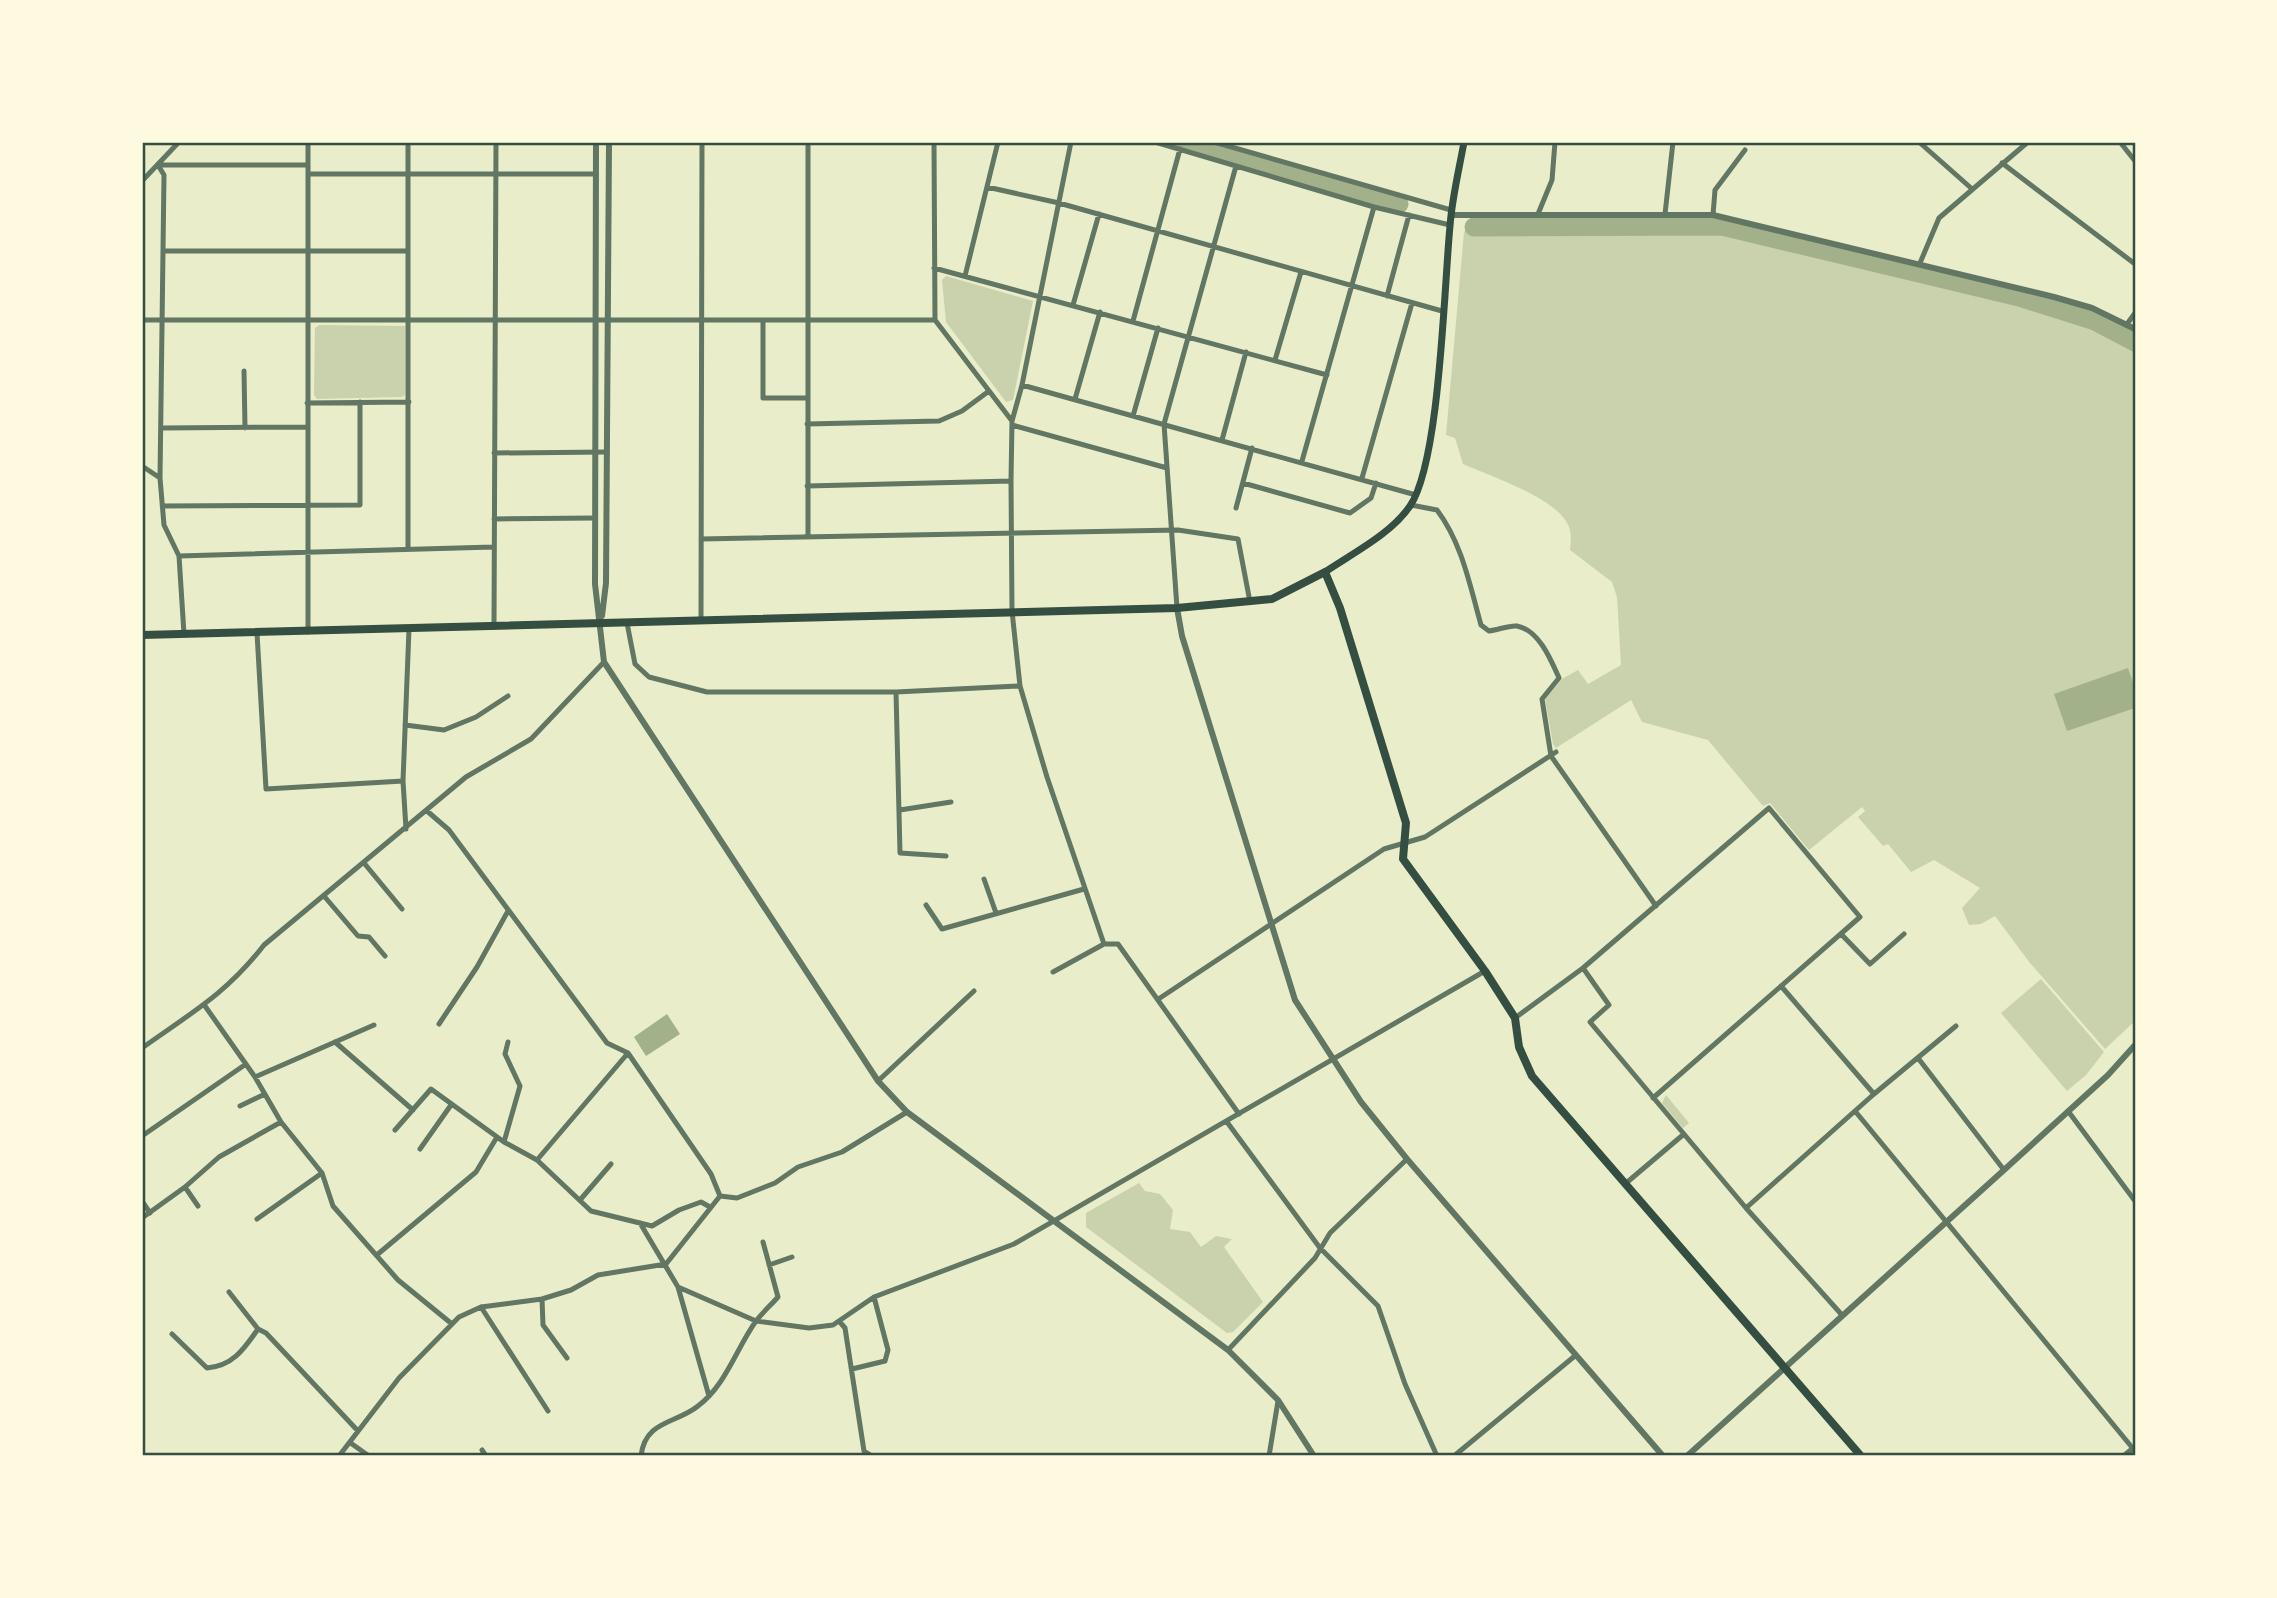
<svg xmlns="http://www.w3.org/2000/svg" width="2277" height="1598" font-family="Quicksand,sans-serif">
<rect width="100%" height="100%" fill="#e9edc9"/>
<!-- green -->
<path fill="#cad2ad" d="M1546 222H1722L2017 293 2082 313 2135 339V1021L2105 1049 2030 963 1995 916 1981 924 1969 925 1962 908 1980 888 1934 860 1911 872 1888 844 1883 846 1858 817 1865 811 1862 807 1809 850 1770 803 1763 806 1708 740 1642 722 1631 700 1556 748 1553 744 1545 699 1562 679 1578 670 1588 684 1621 665 1617 597 1612 582 1570 550C1571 541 1572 531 1567 523 1555 498 1488 475 1463 464L1455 438 1446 435 1464 232 1469 226 1478 225 1542 227Z
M946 276 1033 301 1013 400 1006 402 946 322 942 280Z
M319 325 405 326V395L402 397 317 399 314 395 315 328Z
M2041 979 2104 1052 2086 1075 2067 1091 2001 1013Z
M1666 1095 1689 1123 1683 1128 1662 1103Z
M1139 1183 1145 1191 1160 1194 1173 1210 1170 1229 1190 1232 1201 1247 1216 1236 1232 1239 1224 1247 1263 1302 1233 1332 1227 1333 1086 1227V1213Z"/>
<!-- water -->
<path fill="#a3b18a" d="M2128 668 2135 688V708L2067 731 2054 694Z
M667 1014 680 1034 646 1056 634 1037Z"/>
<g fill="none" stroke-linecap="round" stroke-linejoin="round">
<!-- river -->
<path stroke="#a3b18a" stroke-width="19" d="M1183 142 1399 204
M1474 227 1722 226 2019 297 2095 321 2135 342"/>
<!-- minor -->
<path stroke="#617663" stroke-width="5" d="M408 142V548
M934 142 935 320
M1071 142 1022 385 1012 421 1011 481 1012 611 1020 686 1047 777 1104 944H1118L1239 1114
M1155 142 1374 207 1450 225
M1214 142 1451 210
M1919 142 1971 188
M2120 142 2135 161
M2002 163 2135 264
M308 174H596
M142 181 179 142
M987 187 1059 203 1442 311
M1538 214 1552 180 1555 142
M1665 214 1673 142
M1713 215 1715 190 1745 150
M164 251H408
M1920 263 1939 218 2028 142
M934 268 1327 375
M965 276 998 142
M1387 296 1409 215
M1073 305 1099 214
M142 320H935L1012 421
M763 321V398H807
M1133 321 1180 149
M2127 324 2135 313
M1275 360 1301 272
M244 371 245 428
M1022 385 1416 495
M1075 399 1100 312
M307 403 409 402
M1133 416 1158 328
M807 424 939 421 962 411 989 391
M1012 425 1167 468
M161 428 307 427
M1222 440 1246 352
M494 453 607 452
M1302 461 1374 207
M142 466 160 478
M1362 478 1412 303
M1243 483 1350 513 1371 498 1376 483
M807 486 1011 481
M1411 505 1437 510C1462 543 1470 586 1481 625L1489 631C1498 630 1509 625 1517 626 1539 630 1551 660 1559 678L1542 699 1551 756 1656 906
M162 506 360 505V402
M1236 508 1252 448
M494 519 595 518
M808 537V142
M701 539 1178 530 1238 539 1250 602
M179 556 493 547
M1177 608 1164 424 1236 166
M701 619 702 142
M627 623 635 664 649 677 707 692H896L1020 686
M494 627 496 142
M308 632V142
M257 633 266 789 403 781
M184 634 179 556 164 525 160 478 164 175 158 165H308
M896 692 900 853 946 856
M405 725 444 730 476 717 508 696
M900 810 951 802
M427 811 449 830 607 1043 628 1053 711 1174 720 1196
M406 829 403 781 409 629
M364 863 402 909
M984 879 996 913
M324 896 358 936 369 937 385 956
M926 905 942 929 1084 889
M1841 934 1870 964 1904 934
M1583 968 1609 1005 1590 1022 1746 1208 1842 1315
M1053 972 1104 944
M1781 986 1874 1094
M1160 998 1384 849 1425 837 1556 752
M205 1006 255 1077 281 1122 322 1173 333 1206 398 1280 452 1324
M1515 1018 1583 968 1769 808 1860 917 1653 1098
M439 1024 477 967 508 911
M335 1042 413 1110
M142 1048C191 1013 226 994 264 945L466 777 531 739 604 662
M1918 1058 2004 1170
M255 1077 374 1025
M878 1081 974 991
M240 1106 265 1094
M1855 1111 2135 1451
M2068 1111 2135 1201
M1227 1122 1320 1248 1378 1306 1405 1384 1437 1456
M395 1130 431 1089 504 1142 537 1160 591 1211 652 1226 679 1210 701 1202 710 1207
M142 1136 246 1064
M504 1142 520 1086 505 1054 508 1042
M420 1149 451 1105
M537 1160 628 1053
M1625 1184 1684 1134
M720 1196 737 1198 775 1183 798 1167 842 1152 907 1112
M580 1200 611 1164
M142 1201 150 1213
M198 1206 185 1187 219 1157 281 1122
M1746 1208 1874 1094 1956 1026
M142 1218 185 1187
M257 1219 322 1173
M640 1223 678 1287 756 1321 809 1328 833 1325 874 1297 1014 1244 1485 971
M378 1254 476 1172 497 1137
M769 1265 792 1257
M678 1287 709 1396
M229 1292 258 1329
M542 1299 543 1325 567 1358
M481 1307 548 1411
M839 1321 845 1328 864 1451 872 1456
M172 1334 207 1368C233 1366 244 1349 258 1329L266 1333 358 1431
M1228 1350 1315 1258 1330 1233 1407 1159
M852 1369 885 1361 888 1350 874 1297
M352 1444 369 1456
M482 1450 486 1456
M339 1456 399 1378 459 1317 481 1307 542 1299 571 1290 598 1275 666 1264 720 1196
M641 1456C645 1420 676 1424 698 1406 726 1385 736 1349 756 1321 762 1313 771 1305 778 1297L763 1242
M1269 1456 1278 1401
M1454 1456 1576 1355"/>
<!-- tertiary -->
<path stroke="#617663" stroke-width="6" d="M596 142 595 584 604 662 878 1081 907 1112 1228 1350 1278 1400 1314 1456
M1451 215H1713L2054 297 2092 308 2135 329
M1177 608 1182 636 1295 1000 1361 1102 1407 1159 1663 1456
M602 616 606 583 609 142
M1687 1456 2004 1170 2108 1075 2135 1045
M2124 1456 2135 1447"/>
<!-- secondary -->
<path stroke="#344e41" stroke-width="7" d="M1325 572C1353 553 1391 534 1410 506 1440 462 1444 287 1450 226 1452 198 1459 170 1464 142"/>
<!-- trunk -->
<path stroke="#344e41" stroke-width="8" d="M142 635 1177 608 1272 599 1325 572 1340 608 1406 823 1403 859 1485 971 1515 1018 1519 1047 1532 1076 1861 1456"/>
</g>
<!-- border -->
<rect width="2277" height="1598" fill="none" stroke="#fefae0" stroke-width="287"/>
<rect x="144" y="144" width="1990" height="1310" fill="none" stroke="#344e41" stroke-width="2.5"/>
</svg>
